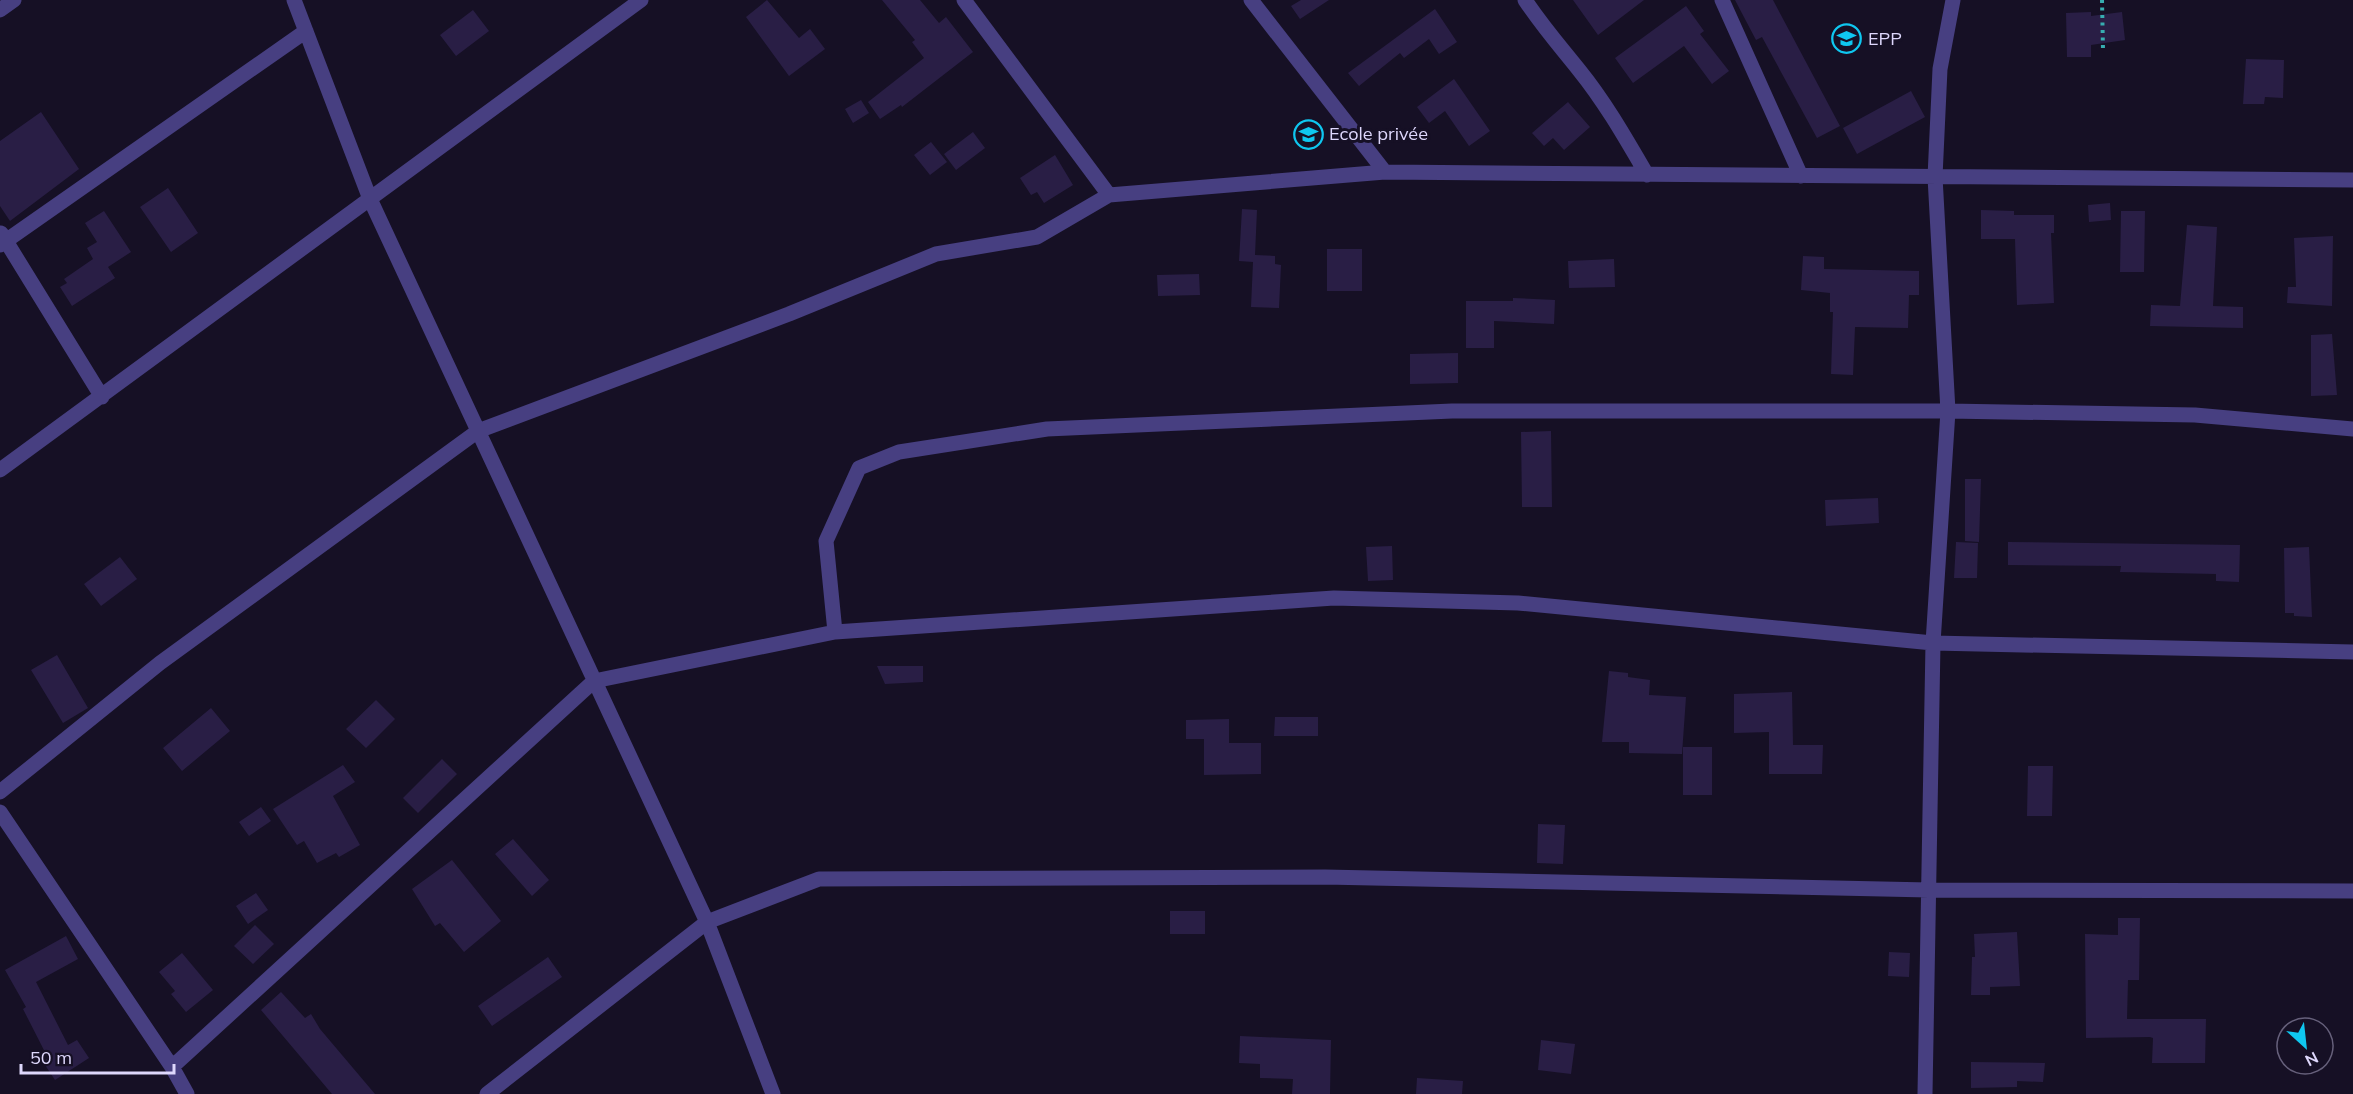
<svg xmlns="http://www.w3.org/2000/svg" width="2353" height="1094" font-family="Mulish,sans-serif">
<rect width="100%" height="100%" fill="#161025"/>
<!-- building -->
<path fill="#291e45" d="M767 0 799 38 810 29 825 49 789 76 746 17Z
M882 0H920L939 23 946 17 973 52 902 107 901 105 880 119 868 102 924 58 912 42 915 40Z
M1301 0H1329L1300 19 1291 6Z
M1573 0H1644L1598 35Z
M1735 0H1773L1840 126 1817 138 1762 37 1756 40Z
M1686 6 1704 31 1700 34 1729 71 1712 84 1684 46 1633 83 1615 58Z
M1435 9 1457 42 1439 54 1429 39 1404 58 1400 53 1359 86 1348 73Z
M473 10 489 31 456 56 440 35Z
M2091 12V16L2122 12 2125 40 2091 45V57H2067L2066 13Z
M2246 59 2284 60 2283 98 2265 97 2264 104H2243Z
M1454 79 1490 131 1469 146 1445 111 1429 123 1417 107Z
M1911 91 1925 117 1857 154 1843 128Z
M861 100 869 113 853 123 845 109Z
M1568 102 1590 127 1564 150 1553 138 1544 146 1532 133Z
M41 112 79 169 10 221 0 206V141Z
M973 132 985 148 956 170 944 154Z
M931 142 947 162 930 175 914 155Z
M1055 155 1073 185 1044 203 1037 192 1031 195 1020 178Z
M168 188 198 233 171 252 140 207Z
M2110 203 2111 220 2089 222 2088 205Z
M1242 209 1257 210 1255 255 1275 256V264L1281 265 1279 308 1251 307 1253 262 1239 261Z
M1981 210 2014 211V215H2054V233H2051L2054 303 2017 305 2015 239H1981Z
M104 211 131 252 108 267 115 278 72 306 60 287 67 283 64 279 93 259 87 248 97 242 85 223Z
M2121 211H2145L2144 272H2120Z
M2187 225 2217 227 2213 306 2243 307V328L2150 326 2151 305 2180 306Z
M2333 236 2332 306 2287 303 2288 287H2296L2294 238Z
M1327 249H1362V291H1327Z
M1803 256 1824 257V269L1919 271V295H1909L1908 328 1855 327 1853 375 1831 374 1833 312H1830V293L1801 290Z
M1614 259 1615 287 1569 288 1568 261Z
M1199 274 1200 295 1158 296 1157 275Z
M1513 298 1555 300 1554 324 1494 321V348H1466V301H1513Z
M2332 334 2337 395 2311 396V335Z
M1458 353V383L1410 384V354Z
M1551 431 1552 507H1522L1521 432Z
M1965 479H1981L1979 542 1965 541Z
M1878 498 1879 523 1826 526 1825 500Z
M1956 542 1978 543 1977 578H1954Z
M2008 542 2240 545 2239 582 2216 581V574L2120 572 2121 566 2008 565Z
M1392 546 1393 580 1368 581 1366 547Z
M2309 547 2312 617 2294 616V613H2285L2284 548Z
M120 557 137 579 101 606 84 584Z
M57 655 88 708 63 723 31 670Z
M877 666H923V682L885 684Z
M1609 671 1628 673V677L1650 680 1649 695 1686 697 1682 754 1629 753V742H1602Z
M1792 692 1793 745H1823L1822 774H1769V732L1734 733V694Z
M376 700 395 719 366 748 346 729Z
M211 708 230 731 182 771 163 748Z
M1275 717H1318V736H1274Z
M1229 719V743H1261V774L1204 775V739H1186V720Z
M1683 747H1712V795H1683Z
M442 759 457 774 418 813 403 798Z
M343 765 355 782 333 796 360 845 339 857 336 853 317 863 304 841 297 845 273 809Z
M2028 766H2053L2052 816H2027Z
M261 807 271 821 249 836 239 822Z
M1538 824 1565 825 1563 864 1537 863Z
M513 839 549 880 532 896 495 854Z
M452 860 501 921 464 952 440 923 435 926 412 889Z
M256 893 268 910 248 924 236 906Z
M1170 911H1205V934H1170Z
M2118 918H2140L2139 980H2128L2127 1019H2206L2205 1063H2152L2153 1038 2150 1037 2086 1038 2085 934 2118 935Z
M255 925 274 944 253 964 234 946Z
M2017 932 2020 986 1990 987V995H1971L1972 957H1975L1974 934Z
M66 936 78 959 36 982 68 1045 77 1040 89 1058 55 1080 43 1062 48 1058 23 1009 26 1007 5 970Z
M1889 952 1910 953 1909 977 1888 976Z
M182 953 213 990 186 1012 171 994 175 991 159 972Z
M548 957 562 977 492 1026 478 1006Z
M281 992 305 1018 311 1014 320 1029 375 1094H332L261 1010Z
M1240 1036 1331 1040 1330 1094H1292L1293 1079 1260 1078V1064L1239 1063Z
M1541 1040 1575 1044 1571 1074 1538 1070Z
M1971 1062 2045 1063 2043 1082 2017 1081V1087L1971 1088Z
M1417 1078 1463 1081 1462 1094H1416Z"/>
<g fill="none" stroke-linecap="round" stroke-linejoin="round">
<!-- path -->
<path stroke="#37adb0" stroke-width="4" stroke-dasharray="3 4.5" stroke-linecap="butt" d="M2102 0 2103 50"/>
<!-- minor -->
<path stroke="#473f81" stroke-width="15" d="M294 0 370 199 707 922 773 1094
M964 0 1109 195
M1251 0 1385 172 2353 180
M1525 0C1543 27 1559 45 1579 70 1605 102 1626 139 1647 175
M1722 0 1801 176
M0 10 14 0
M1 233 102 397
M0 245 306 31
M0 470 641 0
M835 632 826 541 859 468 899 452 1047 429 1452 411H1948L2195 415 2353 429
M0 792 160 663 478 431 789 314 936 254 1037 237 1109 195 1385 172
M0 812 172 1067 187 1094
M172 1067 594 681 835 632 1334 598 1518 603 1933 643 2353 652
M487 1094 707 922 819 879 1325 877 1929 890 2353 891
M1925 1094 1933 643 1948 411 1935 177 1940 69 1953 0"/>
</g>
<!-- icons -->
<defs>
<symbol id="school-ring" viewBox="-11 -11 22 22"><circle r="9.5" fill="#161025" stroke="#0fc7f0" stroke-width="1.5"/><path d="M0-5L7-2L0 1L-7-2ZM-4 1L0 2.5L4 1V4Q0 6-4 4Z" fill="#0fc7f0"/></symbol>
</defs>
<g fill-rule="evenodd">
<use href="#school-ring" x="1830" y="22" width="33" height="33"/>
<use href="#school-ring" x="1292" y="118" width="33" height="33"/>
</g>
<g text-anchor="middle" stroke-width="6" stroke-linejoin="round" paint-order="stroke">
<!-- poi labels -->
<g font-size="18" fill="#ded7fc" stroke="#161025" text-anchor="start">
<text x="1868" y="45">EPP</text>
<text x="1329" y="140">Ecole privée</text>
</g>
</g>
<!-- north arrow -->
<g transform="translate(2305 1046) rotate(153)"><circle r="28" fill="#161025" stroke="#66607b" stroke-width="1.5"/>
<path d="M0-4.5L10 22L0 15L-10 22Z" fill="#0fc7f0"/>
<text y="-9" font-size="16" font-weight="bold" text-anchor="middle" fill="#ded7fc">N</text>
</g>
<!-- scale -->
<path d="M21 1064v9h153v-9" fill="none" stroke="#ded7fc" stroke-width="3"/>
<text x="30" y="1064" font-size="18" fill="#ded7fc" stroke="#161025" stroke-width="4.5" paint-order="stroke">50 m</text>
</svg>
